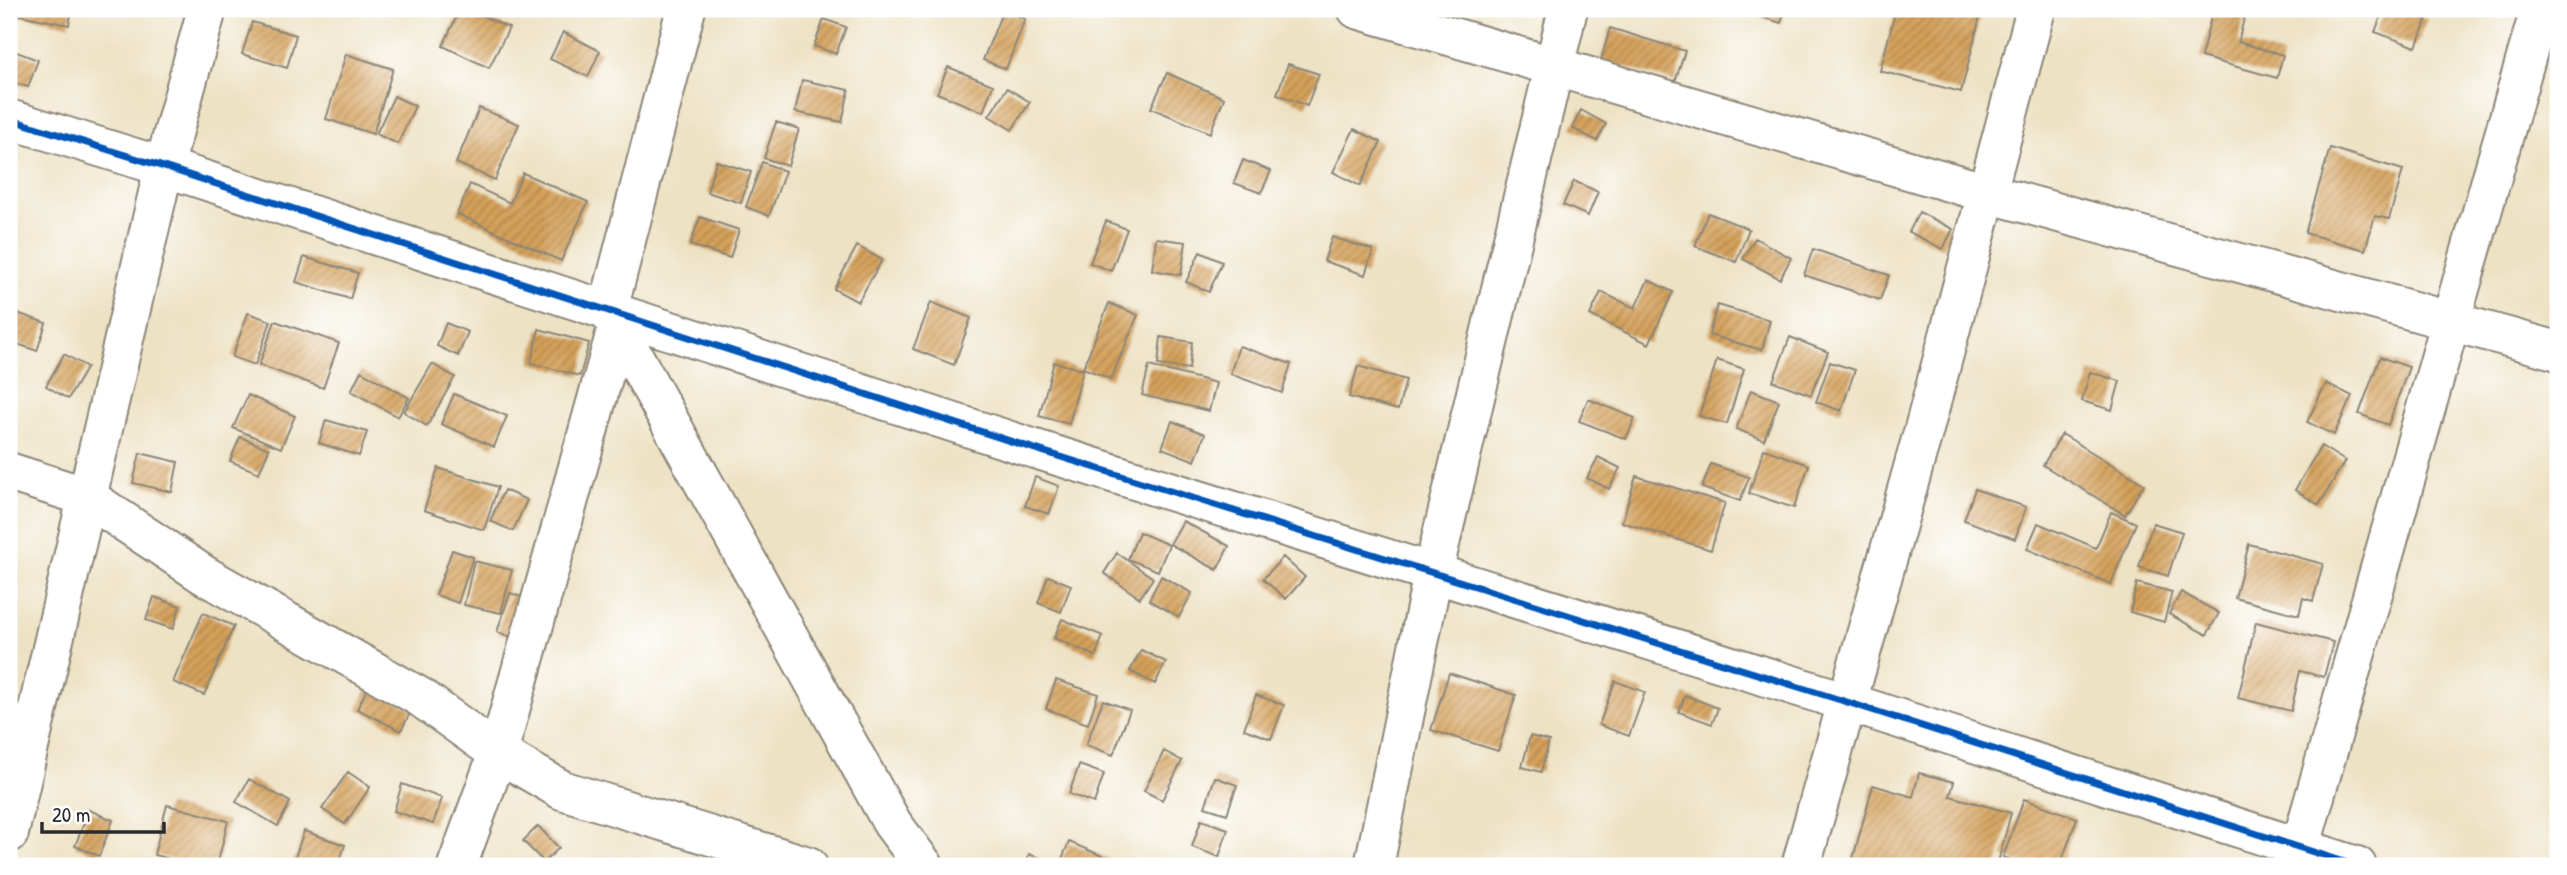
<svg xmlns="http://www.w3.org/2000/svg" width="2567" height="875" font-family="'Patrick Hand',sans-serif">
<defs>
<pattern id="building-hatch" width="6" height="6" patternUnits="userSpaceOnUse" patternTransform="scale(1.75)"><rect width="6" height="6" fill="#d5a15a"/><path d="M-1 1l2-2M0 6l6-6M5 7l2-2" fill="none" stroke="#ad834b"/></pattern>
</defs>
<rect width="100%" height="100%" fill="#fff"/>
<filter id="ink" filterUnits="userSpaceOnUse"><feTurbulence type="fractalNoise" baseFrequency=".0143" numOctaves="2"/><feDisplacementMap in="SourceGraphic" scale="14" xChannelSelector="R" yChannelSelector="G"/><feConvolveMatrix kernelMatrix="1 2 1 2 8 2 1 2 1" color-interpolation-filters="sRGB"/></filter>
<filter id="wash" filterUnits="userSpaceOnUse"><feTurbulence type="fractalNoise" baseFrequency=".00686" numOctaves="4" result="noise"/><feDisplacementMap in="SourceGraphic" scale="28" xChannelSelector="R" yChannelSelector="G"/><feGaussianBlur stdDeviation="1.57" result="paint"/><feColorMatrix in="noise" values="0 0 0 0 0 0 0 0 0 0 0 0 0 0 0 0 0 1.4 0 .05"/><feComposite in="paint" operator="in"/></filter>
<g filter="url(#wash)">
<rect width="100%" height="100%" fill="#ede2c4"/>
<g id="blocks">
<!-- building -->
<path fill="url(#building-hatch)" d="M9 9H72L69 25 9 13Z
M460 9H468L509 28 489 68 443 46Z
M1735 9H1785L1781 23Z
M1896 9H1982L1961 92 1880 71Z
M2213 9 2246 11 2238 42 2283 55 2277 78 2201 57Z
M2384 9H2399L2427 19 2416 47 2375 32Z
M1003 10 1025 19 1006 69 983 60Z
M824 19 846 27 836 54 814 46Z
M252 22 296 35 287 68 242 54Z
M1610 28 1685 51 1675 82 1601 60Z
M563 32 600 51 588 77 550 59Z
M9 49 38 60 28 87 9 81Z
M346 54 393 69 373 134 326 119Z
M1288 64 1319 74 1307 106 1277 94Z
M948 67 993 85 983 112 937 93Z
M1167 73 1224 98 1210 133 1151 108Z
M802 80 849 90 842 122 795 112Z
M1007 88 1030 102 1012 130 989 116Z
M394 96 415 106 398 144 376 134Z
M479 108 519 124 495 180 456 163Z
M1581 110 1606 124 1597 141 1572 128Z
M776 122 799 129 788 166 764 158Z
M1354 129 1381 142 1360 186 1333 172Z
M2330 148 2403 170 2389 219 2375 216 2365 250 2305 233Z
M1243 160 1271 171 1261 193 1234 183Z
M716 161 751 172 741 203 707 192Z
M762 162 785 171 769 216 746 207Z
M523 173 588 202 561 261 457 214 470 184 510 203Z
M1574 181 1598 192 1588 216 1563 205Z
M1919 212 1953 229 1943 249 1909 232Z
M1708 213 1749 229 1736 262 1695 246Z
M700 217 739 230 730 258 690 245Z
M1106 221 1127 229 1111 271 1090 263Z
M1332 237 1373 250 1365 275 1324 261Z
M1156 238 1186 242 1181 275 1152 270Z
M1755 238 1791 258 1780 279 1743 259Z
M857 246 882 260 858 302 834 289Z
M1813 249 1889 275 1880 300 1804 275Z
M1200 252 1222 262 1209 292 1186 282Z
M304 257 358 273 350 299 296 282Z
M1648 280 1673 292 1649 344 1590 315 1601 292 1635 308Z
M931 302 971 318 954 365 913 349Z
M1109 303 1138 315 1111 379 1083 368Z
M1717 305 1770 320 1762 350 1709 335Z
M9 310 46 323 37 351 9 341Z
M248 313 271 321 255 365 232 357Z
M275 321 339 343 323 388 259 365Z
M446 323 468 332 458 356 437 346Z
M539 329 589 343 580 376 531 363Z
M1161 337 1192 342 1189 369 1158 365Z
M1790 337 1828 352 1811 395 1773 381Z
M1239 346 1291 364 1282 393 1230 374Z
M64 354 87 367 68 399 46 386Z
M2380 357 2409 367 2388 425 2359 414Z
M1717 360 1744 369 1727 424 1699 416Z
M1054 362 1083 370 1069 424 1039 416Z
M1830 362 1855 370 1841 411 1816 402Z
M432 364 455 377 427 426 404 412Z
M1149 366 1216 383 1209 411 1142 395Z
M1358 366 1406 380 1398 410 1349 397Z
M361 371 409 398 398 417 351 391Z
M2090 372 2120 381 2112 410 2082 401Z
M2326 383 2352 396 2334 435 2307 422Z
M1751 390 1779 401 1764 440 1736 429Z
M454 394 507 416 494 447 441 424Z
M248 395 295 416 281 448 233 428Z
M1588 399 1635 418 1626 439 1579 421Z
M326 420 367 432 359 456 319 443Z
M1172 421 1205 434 1195 461 1162 448Z
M2062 434 2144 484 2125 515 2043 465Z
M240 437 269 449 259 473 230 461Z
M2321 446 2345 461 2319 505 2295 490Z
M1764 449 1809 465 1794 508 1749 493Z
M140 453 178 462 172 492 133 483Z
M1598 457 1620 468 1609 489 1587 478Z
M1711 464 1749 477 1740 501 1702 488Z
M438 468 498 487 484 530 424 510Z
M1636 476 1725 503 1711 550 1622 522Z
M1035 477 1059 486 1049 514 1025 506Z
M1975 489 2026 507 2015 539 1964 520Z
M504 490 527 500 513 531 490 521Z
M2111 512 2136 523 2111 584 2027 549 2038 523 2096 548Z
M1183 521 1229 546 1217 570 1170 544Z
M2153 523 2182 532 2168 576 2139 567Z
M1139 532 1169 545 1158 571 1128 559Z
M2249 544 2323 564 2313 601 2303 598 2299 615 2235 598Z
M452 550 473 557 458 603 436 595Z
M1117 553 1153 578 1140 598 1104 573Z
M1283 557 1305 577 1286 599 1263 579Z
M474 561 512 570 501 613 464 605Z
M1048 576 1071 585 1061 612 1038 603Z
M1161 576 1192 593 1179 617 1149 600Z
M2137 583 2172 592 2164 622 2130 612Z
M2181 592 2219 613 2207 635 2169 614Z
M510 593 530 600 517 639 497 632Z
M154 597 180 606 173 629 146 620Z
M203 613 234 626 204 695 173 682Z
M1062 619 1103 636 1095 656 1054 638Z
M2256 622 2333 642 2324 677 2300 671 2291 711 2238 698Z
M1141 650 1166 662 1155 684 1130 671Z
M1449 673 1516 695 1498 751 1431 730Z
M1056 680 1098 694 1088 724 1046 709Z
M1615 681 1645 692 1629 736 1599 725Z
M368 687 412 709 401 731 357 709Z
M1256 695 1284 705 1271 739 1244 729Z
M1685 695 1718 708 1712 724 1679 712Z
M1103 700 1130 710 1113 755 1086 745Z
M1530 736 1549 741 1541 772 1522 767Z
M1164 751 1182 761 1162 800 1144 791Z
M1079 765 1104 774 1094 803 1069 794Z
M348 772 370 787 345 824 322 809Z
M1919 773 1954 782 1950 796 2011 813 1997 866H1867L1852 862 1873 785 1913 797Z
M1215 777 1237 785 1227 814 1205 807Z
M249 779 290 802 278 826 236 802Z
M402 784 442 798 433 824 394 811Z
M2024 799 2077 818 2060 866H2028L2003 857Z
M167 805 228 821 217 866H199L154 855Z
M89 810 113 820 99 856 75 846Z
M1201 820 1228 829 1219 857 1192 847Z
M538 826 559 848 544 862 523 841Z
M304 831 345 845 338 866H292Z
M1069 842 1117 862 1115 866H1024L1029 854 1059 866Z"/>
</g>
</g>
<g filter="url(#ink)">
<use href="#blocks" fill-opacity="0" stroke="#8c8678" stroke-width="2"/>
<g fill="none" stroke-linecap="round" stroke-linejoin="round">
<defs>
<path id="minor" d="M686 9 608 310 892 823 924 866
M1357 9 1987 193 2558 351
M9 119 164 167 1032 448 1847 702 2357 866
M9 472 87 497 204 575 420 697 498 753 562 790 808 866
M9 833 164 167 207 9
M457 866 498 753 617 328
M1374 866 1433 573 1568 9
M1801 866 1924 429 2036 9
M2295 866 2540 9"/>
</defs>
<!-- minor casing -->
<use href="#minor" stroke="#8c8678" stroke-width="42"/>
<!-- minor -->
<use href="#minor" stroke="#fff" stroke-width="38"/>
<defs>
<path id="cycleway" d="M9 119 164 167 1032 448 1847 702 2357 866"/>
</defs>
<!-- cycleway casing -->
<use href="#cycleway" stroke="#fff" stroke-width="11"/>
<!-- cycleway -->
<use href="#cycleway" stroke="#0057b8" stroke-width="7"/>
</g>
</g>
<!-- margin -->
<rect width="2567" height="875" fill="none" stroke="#fff" stroke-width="35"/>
<!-- scale -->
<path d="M42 822v10h122v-10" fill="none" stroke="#2b2b2b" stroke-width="3.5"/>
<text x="52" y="822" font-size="21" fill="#2b2b2b" stroke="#ffffff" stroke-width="5" paint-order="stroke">20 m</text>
</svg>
